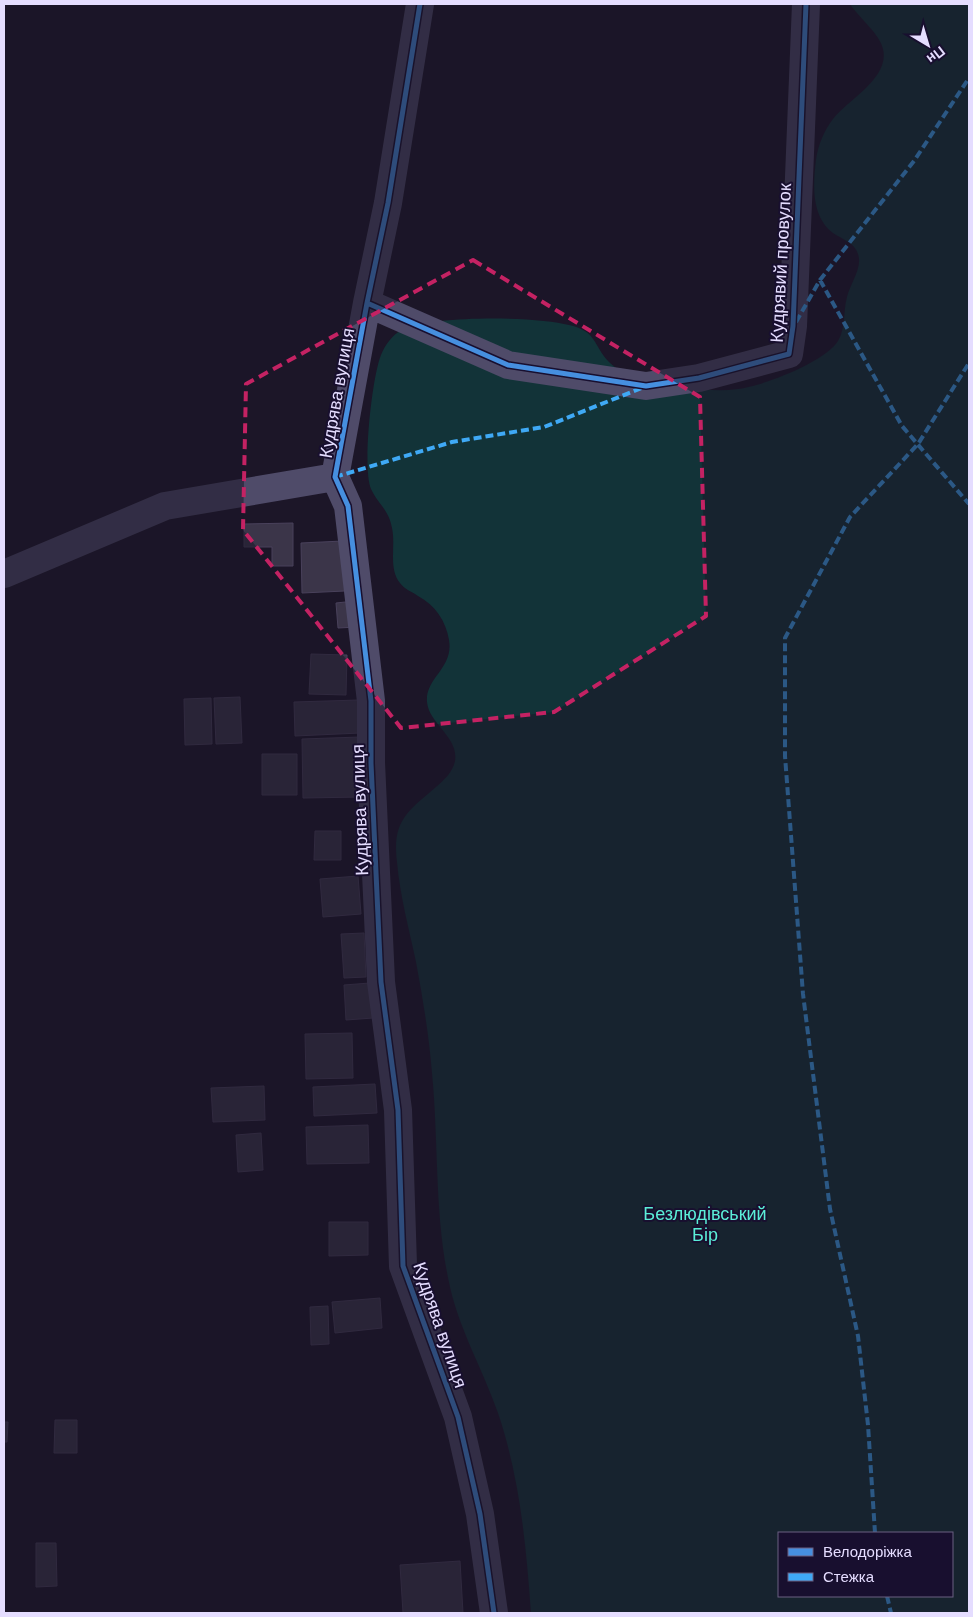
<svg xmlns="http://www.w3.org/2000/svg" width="973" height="1617" font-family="Helvetica,sans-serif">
<rect width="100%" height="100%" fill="#1c1628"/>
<!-- green -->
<path fill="#123338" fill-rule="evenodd" d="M850 4H969V1613H531C526 1545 520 1478 498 1413 483 1370 460 1331 450 1287 434 1216 439 1145 432 1073 429 1036 423 999 416 962 409 929 400 896 397 862 392 821 407 812 436 787 444 780 453 772 455 761 459 737 429 724 427 702 425 678 454 668 449 640 446 621 435 605 418 596 411 591 405 590 400 583 388 568 396 546 392 528 389 510 378 504 371 489 362 468 372 377 381 355 385 345 392 335 402 330 431 315 537 316 569 325 598 332 592 344 609 362 613 366 621 372 627 374 637 378 649 379 660 381 686 387 711 393 738 389 763 386 825 362 838 341 846 328 843 311 847 297 850 284 863 267 858 254 855 243 842 239 833 233 811 216 813 185 816 160 818 145 824 131 833 119 849 99 890 78 883 49 880 34 859 18 850 4ZM779 1533H952V1596H779Z"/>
<!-- building -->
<path fill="#3b3549" stroke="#49415b" d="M293 523V566H272V547H244V524Z
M343 541 345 591 302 593 301 543Z
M355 601 357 627 338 628 336 603Z
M311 654 347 655 346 695 309 694Z
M240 697 242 743 216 744 214 698Z
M211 698 212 744 185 745 184 699Z
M359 700 360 733 295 736 294 702Z
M360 737 361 797 303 798 302 739Z
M262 754H297V795H262Z
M315 831H341V860H314Z
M358 876 361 914 323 917 320 879Z
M364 933 366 977 344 978 341 934Z
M370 983 373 1018 346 1020 344 985Z
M352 1033 353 1078 306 1079 305 1034Z
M375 1084 377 1113 314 1116 313 1087Z
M264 1086 265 1120 213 1122 211 1088Z
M368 1125 369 1163 307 1164 306 1127Z
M261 1133 263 1170 238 1172 236 1135Z
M329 1222H368V1255L329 1256Z
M380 1298 382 1328 335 1333 332 1302Z
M328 1306 329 1344 311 1345 310 1307Z
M55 1420H77V1453H54Z
M4 1422H8L7 1442H4Z
M36 1543H56L57 1586 36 1587Z
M460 1561 463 1613H403L400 1565Z"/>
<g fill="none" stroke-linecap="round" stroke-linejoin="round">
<!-- street -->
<path stroke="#4f4b69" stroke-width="28" d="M420 4 388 203 367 303 335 477 348 506 371 701V763L381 982 398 1110 403 1266 458 1417 480 1514 494 1613
M367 303 508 365 646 386 699 378 789 354 793 326 806 4
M4 574 165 506 335 477"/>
<!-- quiet -->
<path stroke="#3fa9f5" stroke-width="4" stroke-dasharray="8 4" stroke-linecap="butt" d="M820 280 902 426 969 504
M796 322 820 280 914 161 969 78
M335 477 452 442 544 427 644 387
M875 1533 868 1425 858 1336 830 1209 803 994 785 756V638L850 517 918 444 969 363
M887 1596 891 1613"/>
<defs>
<path id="cycleway" d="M420 4 388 203 367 303 335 477 348 506 371 701V763L381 982 398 1110 403 1266 458 1417 480 1514 494 1613
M367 303 508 365 646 386 699 378 789 354 793 326 806 4"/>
</defs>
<!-- cycleway casing -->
<use href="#cycleway" stroke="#180f2f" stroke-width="8"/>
<!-- cycleway -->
<use href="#cycleway" stroke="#468fdf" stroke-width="5"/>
</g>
<!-- marked area -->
<path d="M0 0H973V1617H0ZM473 260 700 397 706 616 554 712 401 728 243 530 246 384Z" fill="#1c1628" fill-opacity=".55" fill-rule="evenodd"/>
<path fill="none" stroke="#c42263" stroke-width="4" stroke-dasharray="10 6" stroke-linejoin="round" d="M473 260 700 397 706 616 554 712 401 728 243 530 246 384Z"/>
<g text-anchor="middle" stroke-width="4" stroke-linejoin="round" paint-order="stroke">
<!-- street labels -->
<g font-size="18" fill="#e5ddff" stroke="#180f2f">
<text transform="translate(781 263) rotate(-87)" y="6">Кудрявий провулок</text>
<text transform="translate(337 393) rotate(-80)" y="6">Кудрява вулиця</text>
<text transform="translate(360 810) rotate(-92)" y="6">Кудрява вулиця</text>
<text transform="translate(440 1325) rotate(71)" y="6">Кудрява вулиця</text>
</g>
<!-- park labels -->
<g font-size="18" fill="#5beed8" stroke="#180f2f">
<text x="705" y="1220">Безлюдівський<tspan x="705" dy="21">Бір</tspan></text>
</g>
</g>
<!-- border -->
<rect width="973" height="1617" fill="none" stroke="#e5ddff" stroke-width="10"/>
<!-- legend -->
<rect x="778" y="1532" width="175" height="65" fill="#180f2f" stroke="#6a6182"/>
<rect x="788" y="1548" width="25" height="8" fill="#468fdf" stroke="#6a6182"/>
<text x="823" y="1557" font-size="15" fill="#e5ddff">Велодоріжка</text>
<rect x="788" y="1573" width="25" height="8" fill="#3fa9f5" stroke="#6a6182"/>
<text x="823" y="1582" font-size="15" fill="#e5ddff">Стежка</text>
<!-- north arrow -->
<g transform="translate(928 45) rotate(142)" stroke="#180f2f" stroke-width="4" paint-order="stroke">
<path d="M0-4L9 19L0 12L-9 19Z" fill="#e5ddff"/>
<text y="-8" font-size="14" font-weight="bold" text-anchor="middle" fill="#e5ddff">Пн</text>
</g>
</svg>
